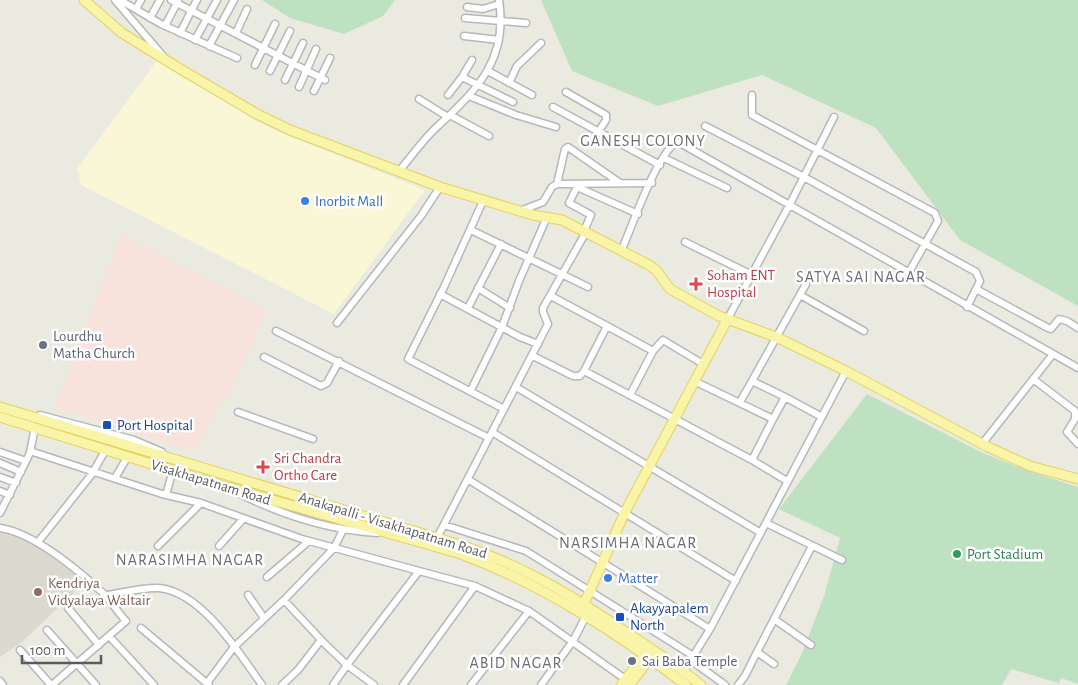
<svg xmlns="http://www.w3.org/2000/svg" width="1078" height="685" font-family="'Alegreya Sans',sans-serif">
<rect width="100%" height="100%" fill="#ebeae0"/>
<!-- commercial -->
<path fill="#faf7d6" d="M158 59 251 118 281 133 425 190 334 314 81 185 77 169Z"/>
<!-- education -->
<path fill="#dbd9ce" d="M0 530 7 531 35 544 85 582 23 641 0 657Z"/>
<!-- medical -->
<path fill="#f8e2dc" d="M121 234 267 310 227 397 222 398 198 446 190 450 55 408Z"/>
<!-- green -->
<path fill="#bee1c2" d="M262 0H395L383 16 344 34 290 18Z
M541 0H1078V306L960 240 876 128 762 75 658 106 572 71Z
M867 394 983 453 1023 469 1078 487V684L1061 678 1059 683 1011 669 1002 685H786L802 653 824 596 840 538 779 509Z"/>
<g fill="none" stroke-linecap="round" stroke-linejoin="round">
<defs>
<path id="minor" d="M115 0 163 56
M120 0 161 24 237 58
M171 0 325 80
M467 7 483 9 499 4
M136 9 141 0
M150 18 160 0
M465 18 526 23
M165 26 178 1
M180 33 197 0
M236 33 247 9
M464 36 499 40
M195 40 217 0
M209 46 234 0
M255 65 275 24
M270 71 290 31
M488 71 532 95
M462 77 513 102
M285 80 303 43
M509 83 517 66 541 43
M299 87 316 49
M314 91 330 58
M566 92 606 115V120L599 131
M448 95 462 77 472 60
M752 95V115L935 213 938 221 909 272
M469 96 516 115 556 127
M419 99 448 117
M553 107 660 165
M450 115 489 136
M705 126 804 177 976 272 980 281 967 307
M664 158 727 188
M399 171C412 156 424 138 439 125 479 88 508 58 499 0
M557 184 565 149 568 147 620 183
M483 201 444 287 408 359 504 409
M520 211 543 202 552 187 557 184 652 183
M471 230 588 287
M584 231 591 215 569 203 577 187 638 214
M685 242 752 275
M622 249C633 224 655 159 675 143H680L1078 368
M478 288 510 308
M976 289 1048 328 1051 329 1059 319 1067 321 1078 328
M440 294 520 337 538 344
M800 295 864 331
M551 296 607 326
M468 308 501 244
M727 320 790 204 834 117
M337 323 421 216 440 187
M276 331 489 438
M533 356 573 376H580L584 371 590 374 752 460 787 481
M264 357 321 386 327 383 339 361
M584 371 607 326 653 351
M1033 379 1075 411V419L1067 432 1078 444
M694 381 773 419 752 460
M752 381 806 284
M516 387 761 533
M471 390 502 327 519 281 547 217
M630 395 653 351 663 340 703 364
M740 402 752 381 785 397
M238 412 313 439
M40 415 134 440 162 452
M773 419 785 397 822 417
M492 432 736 581
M982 444 1053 354
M30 451 162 494 201 503 302 539 419 571
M0 452 26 461
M0 463 21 472
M0 477 16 483
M115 478 128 456
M469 480 710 629
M0 491 10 495
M238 493C282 515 328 530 377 533
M166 495 173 470
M0 513 30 453 35 427
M766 523 842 560
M444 525 526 551 695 657
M0 528C34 533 79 571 104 594 112 602 118 613 126 621L52 685
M437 538 548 324 543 312V308L586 232
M38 542 92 474 106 449
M158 546 201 503
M219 546 243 519
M267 577 309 541
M106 595C123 593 142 587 159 588 202 592 239 653 262 685
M248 595 264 618
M284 600 334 548 343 530
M68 608 99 645
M774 619 811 645
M141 628 209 685
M47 630 96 685
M110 637 154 685
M20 650 51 685
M692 661 725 685
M774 664 757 652 812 546
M684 671 710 629 846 371
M0 681 3 685
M207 683 234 647 284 600 325 644 347 665 333 685
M282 685 298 670 321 640
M374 685 347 665 419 571 475 586
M403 685 475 586 529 611
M471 685 529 611 625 679
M541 685 573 641 586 616
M738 685 745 676 757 652"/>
<path id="major" d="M84 0 122 33 182 70 257 114 290 130 440 187 533 215 562 220 649 265 656 270 670 289 719 316 776 337 846 371 988 447 1030 466 1078 479
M0 407 464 546C525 567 573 596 626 632 652 649 677 666 701 685
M0 417 203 480 461 554C542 584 617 633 686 685
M584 604 625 512 727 320
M621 685 647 652
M629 685 652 656"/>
</defs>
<!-- minor casing -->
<use href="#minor" stroke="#b6b7bc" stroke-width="9"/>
<!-- major casing -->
<use href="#major" stroke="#e6d15f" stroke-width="11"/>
<!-- minor -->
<use href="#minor" stroke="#fff" stroke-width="6"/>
<!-- major -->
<use href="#major" stroke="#f8f5a8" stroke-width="9"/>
</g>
<!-- markers -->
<g fill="#3f7fe0" stroke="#fff" stroke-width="2">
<circle cx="305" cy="201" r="5"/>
<circle cx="608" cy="578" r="5"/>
</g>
<g fill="#e0444e" stroke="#fff" stroke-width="2">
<path d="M693.5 276.5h5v5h5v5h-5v5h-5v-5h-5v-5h5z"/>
<path d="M260.5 459.5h5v5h5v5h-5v5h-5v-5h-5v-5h5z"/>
</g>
<g fill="#6b7280" stroke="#fff" stroke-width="2">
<circle cx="43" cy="345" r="5"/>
<circle cx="632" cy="661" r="5"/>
</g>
<g fill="#1a4fb4" stroke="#fff" stroke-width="2">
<rect x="102" y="420" width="10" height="10" rx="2.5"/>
<rect x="615" y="612" width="10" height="10" rx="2.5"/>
</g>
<circle fill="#2e9e5b" stroke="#fff" stroke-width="2" cx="957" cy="554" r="5"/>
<circle fill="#8d6e63" stroke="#fff" stroke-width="2" cx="38" cy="592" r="5"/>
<g text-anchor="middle" stroke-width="5" stroke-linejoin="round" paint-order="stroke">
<!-- shop labels -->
<g font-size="15" fill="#366cbe" stroke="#fff" text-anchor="start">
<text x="315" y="206">Inorbit Mall</text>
<text x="618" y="583">Matter</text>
</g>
<!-- health labels -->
<g font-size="15" fill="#be3a42" stroke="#fff" text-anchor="start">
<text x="707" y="280">Soham ENT<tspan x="707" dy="17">Hospital</tspan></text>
<text x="274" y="463">Sri Chandra<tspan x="274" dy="17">Ortho Care</tspan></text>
</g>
<!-- worship labels -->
<g font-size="15" fill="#5b616d" stroke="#fff" text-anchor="start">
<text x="53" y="341">Lourdhu<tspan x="53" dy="17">Matha Church</tspan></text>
<text x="642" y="666">Sai Baba Temple</text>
</g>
<!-- transit labels -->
<g font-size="15" fill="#164399" stroke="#fff" text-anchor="start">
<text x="117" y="430">Port Hospital</text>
<text x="630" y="613">Akayyapalem<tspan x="630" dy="17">North</tspan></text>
</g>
<!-- street labels -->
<g font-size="15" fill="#595b60" stroke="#fff">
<text transform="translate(211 482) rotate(17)" y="5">Visakhapatnam Road</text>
<text transform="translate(393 525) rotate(17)" y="5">Anakapalli - Visakhapatnam Road</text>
</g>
<!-- leisure labels -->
<g font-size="15" fill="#27864d" stroke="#fff" text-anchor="start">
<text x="967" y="559">Port Stadium</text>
</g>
<!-- education labels -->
<g font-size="15" fill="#785e54" stroke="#fff" text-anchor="start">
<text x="48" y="588">Kendriya<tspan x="48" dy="17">Vidyalaya Waltair</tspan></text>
</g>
<!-- neighbourhood labels -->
<g font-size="16" letter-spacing="1" fill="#6a6d72" stroke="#fff">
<text x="643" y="146">GANESH COLONY</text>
<text x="861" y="282">SATYA SAI NAGAR</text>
<text x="628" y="548">NARSIMHA NAGAR</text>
<text x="190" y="565">NARASIMHA NAGAR</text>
<text x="516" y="668">ABID NAGAR</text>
</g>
</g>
<!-- scale -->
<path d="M22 655v8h79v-8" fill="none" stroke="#595b60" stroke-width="2.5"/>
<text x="30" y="655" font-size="15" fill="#595b60" stroke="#ffffff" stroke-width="4" paint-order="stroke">100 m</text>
</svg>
